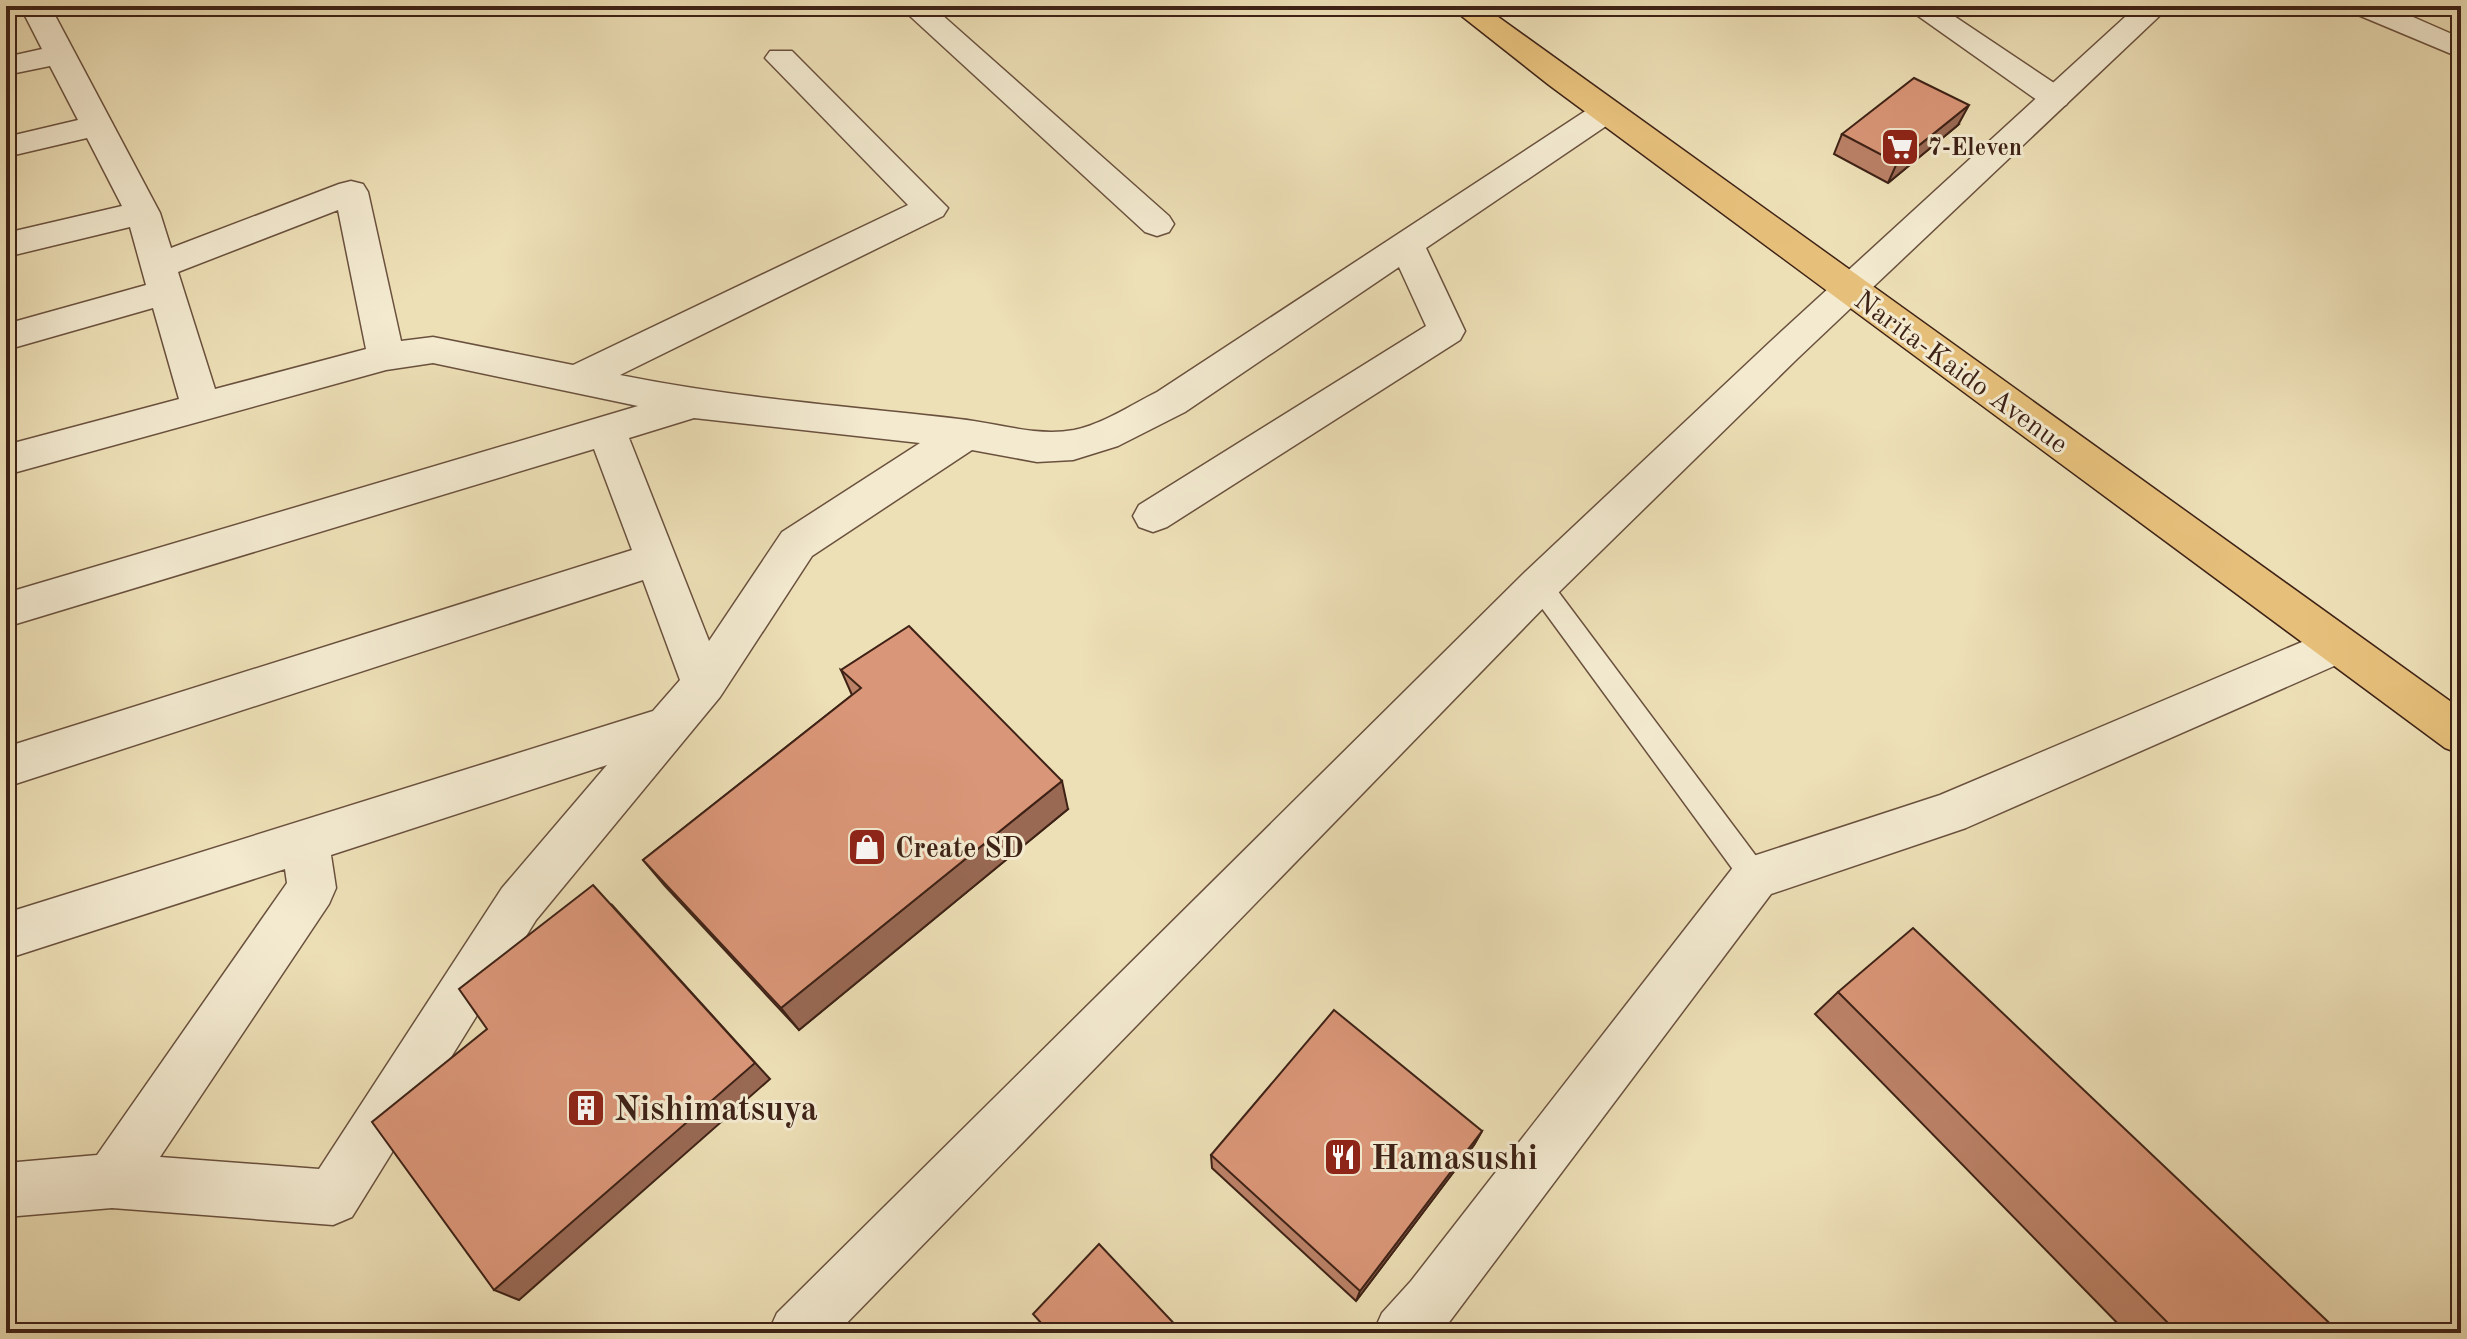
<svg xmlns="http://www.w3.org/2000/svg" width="2467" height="1339" font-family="'Old Standard TT',serif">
<rect width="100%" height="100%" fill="#eddfb6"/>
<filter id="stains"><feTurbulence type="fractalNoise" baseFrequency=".0025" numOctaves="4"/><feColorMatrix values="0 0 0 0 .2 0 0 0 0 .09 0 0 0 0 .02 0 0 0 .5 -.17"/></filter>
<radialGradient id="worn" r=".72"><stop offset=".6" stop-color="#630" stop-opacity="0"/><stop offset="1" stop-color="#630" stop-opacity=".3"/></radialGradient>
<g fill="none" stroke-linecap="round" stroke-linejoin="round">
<defs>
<path id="service" d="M1539 575 1548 578 1765 868 1769 877 1765 886 1755 890 1745 886 1530 592 1527 585 1530 578Z"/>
<path id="minor" d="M20 6H50L160 213 171 248 339 184 351 181 363 184 368 192 401 341 433 337 573 365 908 205 765 58 770 51H792L948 208 943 216 620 375C732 398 846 406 959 419 998 423 1035 437 1074 430 1103 424 1131 405 1157 392L1593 106 1604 103 1615 106 1620 113 1615 120 1426 248 1465 331 1460 340 1167 527 1153 532 1139 527 1133 516 1139 505 1426 326 1399 267 1185 412 1118 446 1073 460 1037 462 972 450 812 556 720 697 536 920 352 1217 333 1225 112 1208 6 1217V1163L97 1155 287 883 285 869 6 959V913L653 711 680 680 643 580 6 787V747L632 550 594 449 6 627V593L638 406 433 363 386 370 6 475V445L179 399 153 308 6 350V324L146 285 130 227 6 257V233L122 206 87 138 6 157V137L78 120 50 66 6 75V57L42 49ZM338 210 366 349 215 389 178 272ZM694 418 920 443 782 532 709 641 629 438ZM607 765 502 888 319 1169 160 1157 329 904 336 888 331 855Z
M899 6H932L1169 216 1174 224 1169 232 1157 236 1145 232Z
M1904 6H1939L2066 91 2071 98 2066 105 2055 108 2044 105Z
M2347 6H2388L2461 38V58L2351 12Z
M2335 628 2350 633 2357 646 2350 659 1966 828 1771 894 1441 1333H1373L1382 1313 1411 1281 1738 861 1940 795Z"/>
<path id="tertiary" d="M2137 6H2170L1797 359 1554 597 837 1333H768L777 1313 1524 573 1771 341Z"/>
<path id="trunk" d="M1449 6H1483L2461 709V754L2445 748 1549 85Z"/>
</defs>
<!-- service casing -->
<use href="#service" stroke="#6a513e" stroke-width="3"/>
<!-- minor casing -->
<use href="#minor" stroke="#6a513e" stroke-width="3"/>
<!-- tertiary casing -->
<use href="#tertiary" stroke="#6a513e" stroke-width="3"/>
<!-- trunk casing -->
<use href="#trunk" stroke="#3e2216" stroke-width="3"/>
<!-- service -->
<use href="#service" fill="#f3ead0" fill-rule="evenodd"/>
<!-- minor -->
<use href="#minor" fill="#f3ead0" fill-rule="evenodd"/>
<!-- tertiary -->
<use href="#tertiary" fill="#f3ead0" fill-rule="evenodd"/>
<!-- trunk -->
<use href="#trunk" fill="#e6c07b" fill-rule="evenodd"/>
</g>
<!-- wall -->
<path fill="#bb8167" stroke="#3e2216" stroke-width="2" d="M1958 125 1888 183 1834 154 1842 134Z
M841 670 1068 809 799 1030 665 886 643 860 852 695Z
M1838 992 2340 1333H2127L1815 1014Z
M1482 1131 1474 1145 1356 1301 1212 1168 1211 1155Z"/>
<!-- shaded-wall -->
<path fill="#996954" stroke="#3e2216" stroke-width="2" d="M1969 105 1958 125 1888 183 1897 163Z
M1062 781 1068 809 799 1030 781 1008Z
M612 905 770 1079 519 1300 494 1290Z
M1482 1131 1474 1145 1356 1301 1360 1291Z"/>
<!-- building -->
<path fill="#da9678" stroke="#3e2216" stroke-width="2" d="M1914 78 1969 105 1897 163 1842 134Z
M909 626 1062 781 781 1008 643 860 861 688 841 670Z
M593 885 755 1063 494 1290 372 1122 487 1029 459 989Z
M1913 928 2340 1333H2178L1838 992Z
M1334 1010 1482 1131 1360 1291 1211 1155Z
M1099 1244 1183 1333H1050L1033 1314Z"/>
<!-- icons -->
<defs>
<symbol id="supermarket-square" viewBox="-11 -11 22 22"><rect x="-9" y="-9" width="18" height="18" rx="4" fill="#8f2418" stroke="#f3ead0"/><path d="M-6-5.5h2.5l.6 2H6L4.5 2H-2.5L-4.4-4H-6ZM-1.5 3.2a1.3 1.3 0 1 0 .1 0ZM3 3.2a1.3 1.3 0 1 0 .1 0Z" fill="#fff"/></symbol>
<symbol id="shop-square" viewBox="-11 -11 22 22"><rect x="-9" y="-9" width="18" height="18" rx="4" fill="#8f2418" stroke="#f3ead0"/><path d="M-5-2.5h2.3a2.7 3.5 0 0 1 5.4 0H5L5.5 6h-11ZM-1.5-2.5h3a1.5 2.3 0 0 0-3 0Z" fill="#fff"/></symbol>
<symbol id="building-square" viewBox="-11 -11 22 22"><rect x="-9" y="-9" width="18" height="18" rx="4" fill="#8f2418" stroke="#f3ead0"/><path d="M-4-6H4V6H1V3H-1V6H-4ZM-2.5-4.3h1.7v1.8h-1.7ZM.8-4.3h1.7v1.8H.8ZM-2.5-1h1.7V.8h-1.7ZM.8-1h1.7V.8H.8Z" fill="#fff"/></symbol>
<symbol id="restaurant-square" viewBox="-11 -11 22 22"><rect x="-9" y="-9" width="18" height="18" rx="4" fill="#8f2418" stroke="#f3ead0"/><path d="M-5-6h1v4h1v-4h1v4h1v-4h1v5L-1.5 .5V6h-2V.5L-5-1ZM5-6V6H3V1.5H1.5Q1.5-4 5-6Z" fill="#fff"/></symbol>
</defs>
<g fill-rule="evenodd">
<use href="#supermarket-square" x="1878" y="125" width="44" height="44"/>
<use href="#shop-square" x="845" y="825" width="44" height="44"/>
<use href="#building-square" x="564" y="1086" width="44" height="44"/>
<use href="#restaurant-square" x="1321" y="1135" width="44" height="44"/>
</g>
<g text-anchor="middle" stroke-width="6" stroke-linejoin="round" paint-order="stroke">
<!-- far-poi labels -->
<g font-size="24" font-weight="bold" fill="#3e2216" stroke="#f3ead0" text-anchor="start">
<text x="1928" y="155">7-Eleven</text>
</g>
<!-- street labels -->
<g font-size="28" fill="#3e2216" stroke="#f3ead0">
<text transform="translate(1962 371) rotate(36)" y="10">Narita-Kaido Avenue</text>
</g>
<!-- poi labels -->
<g font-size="28" font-weight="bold" fill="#3e2216" stroke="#f3ead0" text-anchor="start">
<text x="895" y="857">Create SD</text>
</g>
<!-- near-poi labels -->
<g font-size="34" font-weight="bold" fill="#3e2216" stroke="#f3ead0" text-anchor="start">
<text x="614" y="1120">Nishimatsuya</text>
<text x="1371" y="1169">Hamasushi</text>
</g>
</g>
<!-- margin -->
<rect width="2467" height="1339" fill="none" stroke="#eddfb6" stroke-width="32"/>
<rect x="8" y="8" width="2451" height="1323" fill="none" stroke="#3e2216" stroke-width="4"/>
<rect x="16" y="16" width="2435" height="1307" fill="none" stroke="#3e2216" stroke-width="2"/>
<rect width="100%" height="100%" filter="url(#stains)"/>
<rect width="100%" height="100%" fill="url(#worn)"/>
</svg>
